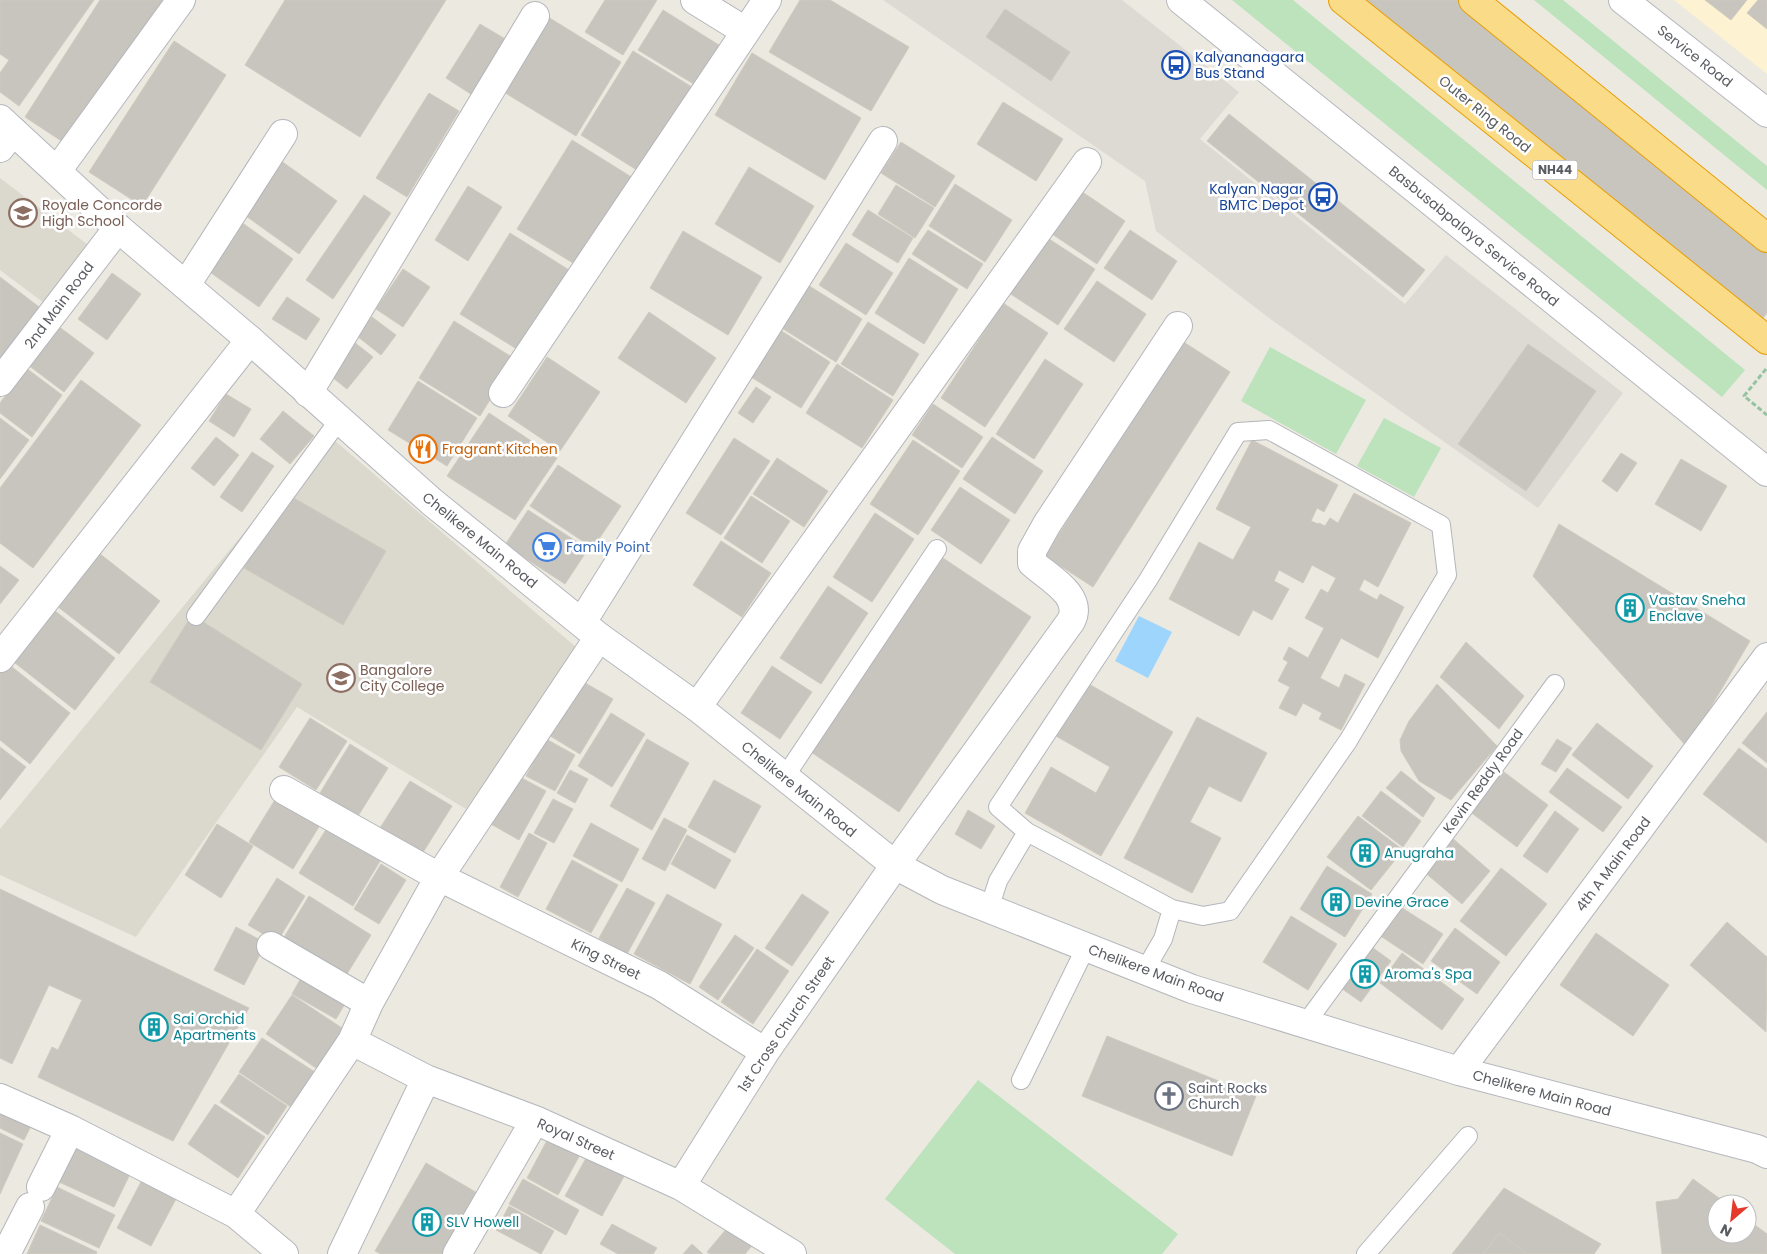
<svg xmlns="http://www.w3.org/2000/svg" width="1767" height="1254" font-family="Poppins,sans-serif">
<rect width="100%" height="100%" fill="#ece9e0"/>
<!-- commercial -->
<path fill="#fdf3d3" d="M1674 0H1767V74Z"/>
<!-- industrial -->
<path fill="#dddad4" d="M883 0H1122L1239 92 1200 139 1405 304 1446 255 1623 393 1538 508 1269 318 1156 231 1145 181Z"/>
<!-- education -->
<path fill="#dbd8ce" d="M0 178 92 248 48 306 0 270Z
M326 433 577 648 466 809 297 707 136 937 0 875V829Z"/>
<!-- green -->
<path fill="#bce3bc" d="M1232 0H1293L1745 370 1722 397Z
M1534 0H1563L1767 166V190Z
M1270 347 1366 400 1336 454 1241 401Z
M1384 418 1441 448 1414 497 1357 466Z
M978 1080 1178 1234 1162 1254H955L885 1199Z"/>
<!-- water -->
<path fill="#9ed5fd" d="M1139 616 1172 632 1148 678 1115 661Z"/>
<!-- building -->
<path fill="#c8c5bf" stroke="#d0cabe" d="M0 0H94L19 106 0 92V73L9 60 0 54Z
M100 0H163L69 146 25 117Z
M285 0H446L360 137 245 65Z
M605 0H657L623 55 585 32Z
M800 0H830L909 47 871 111 769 52Z
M1344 0H1480L1767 232V313L1753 330Z
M1705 0H1747L1731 20Z
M1758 0H1767V29L1747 13Z
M1005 9 1070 52 1051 81 986 37Z
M663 10 722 47 697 86 638 50Z
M548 17 621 62 576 136 502 91Z
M480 24 512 43 477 98 446 78Z
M174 41 226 75 142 206 89 172Z
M633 51 692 87 640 172 581 135Z
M752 53 861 118 825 180 715 115Z
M429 93 459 111 407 197 376 178Z
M1003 102 1063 139 1036 181 977 144Z
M1229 114 1425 270 1403 297 1207 141Z
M572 140 633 178 578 266 517 229Z
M901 142 955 176 935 207 881 173Z
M277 158 337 201 299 254 239 211Z
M749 167 814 206 780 263 715 224Z
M955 184 1012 220 985 262 929 226Z
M896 185 934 208 915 238 878 214Z
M468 186 502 207 468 261 435 240Z
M1075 187 1125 221 1097 264 1046 230Z
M364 195 391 213 333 299 306 280Z
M868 210 913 238 898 263 852 235Z
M241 222 293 259 259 307 207 270Z
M928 230 983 264 967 289 912 254Z
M1130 230 1177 261 1152 300 1104 268Z
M683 231 762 277 728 335 650 288Z
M510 233 569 270 520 351 460 314Z
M1043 235 1095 269 1058 325 1006 291Z
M846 243 893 273 866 315 819 285Z
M909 258 958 289 924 344 875 313Z
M403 269 430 287 403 327 376 309Z
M112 273 141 294 107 340 78 319Z
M0 277 43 310 0 367Z
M1097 281 1146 314 1114 362 1064 329Z
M803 282 862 319 836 362 777 325Z
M287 297 320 319 306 340 272 319Z
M1003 303 1048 333 985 427 941 398Z
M649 312 716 358 686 403 618 358Z
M372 317 396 335 381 355 357 336Z
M454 321 515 359 480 416 419 378Z
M868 322 919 354 893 396 841 364Z
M58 326 94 353 64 392 28 365Z
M780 330 830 362 801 408 751 377Z
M349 338 373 357 347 389 323 370Z
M1182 341 1230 372 1093 587 1045 556Z
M1528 344 1596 391 1526 491 1458 444Z
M547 357 600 392 560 451 508 416Z
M1045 359 1083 384 1034 459 996 434Z
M837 364 893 400 862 448 806 413Z
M26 368 62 395 32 437 0 413V403Z
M81 380 141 425 33 568 0 543V488Z
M418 381 477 418 447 466 388 430Z
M756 387 771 397 753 423 738 413Z
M226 394 251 409 234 437 209 421Z
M933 404 983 437 962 468 912 435Z
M283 411 314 436 290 464 260 439Z
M489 413 557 458 515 520 447 476Z
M0 418 29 440 0 479Z
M216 437 239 455 214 486 191 468Z
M992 437 1043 471 1015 514 963 479Z
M734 438 770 461 721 535 686 513Z
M913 440 960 471 918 535 870 504Z
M1252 440 1338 485 1324 512 1317 508 1311 521 1318 524 1319 523 1325 526 1330 518 1338 523 1354 493 1411 523 1378 587 1364 579 1359 590 1377 600 1380 594 1404 607 1378 658 1341 638 1320 678 1339 688 1345 674 1365 684 1341 730 1319 719 1322 713 1303 703 1296 716 1279 708 1290 687 1278 681 1288 662 1283 659 1289 647 1308 658 1324 628 1305 618 1321 589 1328 593 1336 578 1312 565 1303 583 1279 570 1274 581 1289 589 1272 620 1253 610 1239 636 1169 599 1199 542 1233 560 1251 527 1216 509Z
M252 452 274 466 242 512 220 497Z
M1621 453 1637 463 1617 492 1602 481Z
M777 458 828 491 804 527 753 494Z
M1681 459 1727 486 1701 531 1655 504Z
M558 465 621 506 593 548 530 506Z
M960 487 1010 520 981 564 931 530Z
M287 494 386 551 343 625 244 568Z
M751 496 790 521 762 563 724 538Z
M528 510 588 549 565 584 505 545Z
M875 513 914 539 872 602 833 577Z
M1559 524 1750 641 1687 747 1533 576Z
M721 541 771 573 742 617 693 585Z
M95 550 160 601 119 654 53 603Z
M943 558 1031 617 899 812 811 752Z
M0 566 19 580 0 604Z
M828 586 868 613 821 684 780 658Z
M50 607 115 658 75 710 10 659Z
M192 615 302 684 261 750 150 682Z
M1466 642 1524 696 1499 729 1440 677Z
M7 663 70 713 30 764 0 740V673Z
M772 666 812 692 780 739 741 713Z
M580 680 613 699 580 754 547 734Z
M1087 683 1173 732 1101 856 1025 813 1051 767 1096 793 1110 767 1056 736Z
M1437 684 1497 746 1451 800 1419 781 1401 751 1400 740 1409 721Z
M1767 712V763L1742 743Z
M611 713 645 734 612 787 578 766Z
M1197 717 1267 753 1241 802 1209 786 1190 822 1221 838 1192 893 1124 858Z
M310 718 347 741 316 790 279 767Z
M1597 723 1653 766 1628 799 1572 755Z
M546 739 575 755 555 791 526 776Z
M647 739 689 763 652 830 610 806Z
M1557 739 1572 748 1556 772 1541 764Z
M350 744 388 768 358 816 320 793Z
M0 747 26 767 0 800Z
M1739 748 1767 769V843L1703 794Z
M1567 768 1622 807 1603 832 1549 792Z
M1500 769 1548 805 1517 847 1469 811Z
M570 770 588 779 575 803 557 793Z
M1401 771 1435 798 1423 817 1386 788Z
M516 775 546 791 519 840 489 823Z
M714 780 761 806 735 853 688 827Z
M410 781 452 806 422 854 380 828Z
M1381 791 1421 821 1403 847 1362 816Z
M276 798 320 825 293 869 249 842Z
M553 799 573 809 554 843 534 833Z
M968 810 995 826 981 849 955 834Z
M1555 811 1579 829 1547 873 1523 856Z
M1358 816 1403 850 1371 890 1327 857Z
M664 818 687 830 665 871 642 859Z
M591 823 639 849 622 882 573 856Z
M217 824 253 846 221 898 185 875Z
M327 828 380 861 353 906 299 873Z
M529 833 547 843 518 897 500 887Z
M687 835 731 860 715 889 671 864Z
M1451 837 1490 871 1462 904 1422 870Z
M572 860 618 885 591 933 546 909Z
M381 864 406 880 379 924 354 909Z
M1327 866 1372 894 1345 937 1300 909Z
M1501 868 1547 904 1506 956 1460 921Z
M277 878 305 896 277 942 248 925Z
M627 888 655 903 627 954 599 938Z
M0 889 249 1008 173 1141 38 1077 52 1047 58 1050 82 1000 49 985 12 1064 0 1058Z
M667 894 722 924 690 984 634 954Z
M802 894 829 912 792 966 765 948Z
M309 896 371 935 342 982 280 944Z
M1399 906 1443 934 1423 964 1379 935Z
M1291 916 1337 944 1308 990 1263 962Z
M1727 922 1767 957 1766 1032 1690 965Z
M236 927 266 943 244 985 214 970Z
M1455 928 1500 962 1477 994 1431 961Z
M1596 933 1669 985 1633 1036 1560 985Z
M735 935 754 948 718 1000 699 987Z
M1369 945 1391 961 1361 1002 1338 986Z
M757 949 789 971 753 1024 721 1002Z
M1402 953 1464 999 1442 1030 1380 983Z
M305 971 349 997 336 1019 292 994Z
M292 995 345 1030 319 1070 266 1034Z
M1107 1036 1256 1096 1232 1156 1082 1096Z
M262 1038 318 1074 294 1109 239 1072Z
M239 1074 287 1106 268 1135 220 1102Z
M215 1104 265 1137 238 1178 188 1144Z
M0 1106 33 1122 24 1140 0 1128Z
M0 1133 23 1144 0 1194Z
M551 1133 582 1151 558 1195 527 1178Z
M77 1144 132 1170 114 1207 59 1182Z
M590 1151 627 1171 602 1216 565 1196Z
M426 1163 479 1194 445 1254H381L375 1251Z
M143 1178 177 1197 151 1246 117 1228Z
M523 1179 579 1210 566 1235 509 1204Z
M1693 1179 1727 1204H1717V1234H1747V1219L1767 1234V1254H1662L1656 1202 1678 1199Z
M57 1187 115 1215 99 1248 41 1221Z
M1504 1188 1601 1244 1594 1254H1527L1500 1233 1483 1254H1452Z
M509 1206 554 1231 541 1254 496 1230Z
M733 1221 756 1241 745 1254H710L707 1252Z
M612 1224 657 1248 653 1254H618L600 1244Z
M40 1225 97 1252 96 1254H27Z
M1500 1233 1527 1254H1483Z
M692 1244 703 1254H683Z"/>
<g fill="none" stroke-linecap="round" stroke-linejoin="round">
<defs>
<path id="lane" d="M196 616 339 420
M784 778 937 549
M989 909 998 881 1027 832 998 807 1148 580 1238 432 1269 430 1441 525 1447 575 1348 741 1230 911 1203 916 1172 909 1027 832
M1145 970 1163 939 1172 909
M1306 1023 1555 684
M1021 1080 1086 947
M1366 1254 1468 1136"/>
<path id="street" d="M695 0 745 31
M0 148 13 131
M57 171 181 0
M186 285 283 134
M0 382 118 228
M308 393 535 16
M503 393 767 0
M582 622 883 141
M0 658 250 340
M697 707 1087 162
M284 790 439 877 659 985 765 1052
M271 946 369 1003
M352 1041 426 1079 535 1120 681 1186 792 1254
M1459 1071 1767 657
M0 1098 70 1129 236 1214 284 1254
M681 1186 765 1052 895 865 1071 621C1084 596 1049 578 1032 563V551L1047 524 1178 326
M41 1187 70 1129
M236 1214 352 1041 369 1003 439 877 599 637
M6 1254 30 1207
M342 1254 426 1079
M457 1254 535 1120"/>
<path id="secondary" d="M1181 0 1767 472
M1623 0 1767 113
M0 119 118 228 250 340 432 502 599 637 697 707 895 865 942 890 1192 989 1459 1071 1757 1149 1767 1154"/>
<path id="highway" d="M1343 0 1767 340
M1473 0 1767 238"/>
</defs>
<!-- lane casing -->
<use href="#lane" stroke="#b3b6bb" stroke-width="20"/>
<!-- street casing -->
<use href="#street" stroke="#b3b6bb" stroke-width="30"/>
<!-- secondary casing -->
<use href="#secondary" stroke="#b4b7bd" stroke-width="30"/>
<!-- highway casing -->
<use href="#highway" stroke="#e79e04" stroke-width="30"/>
<!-- path -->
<path stroke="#95c4a2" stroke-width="3" stroke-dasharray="5 2.5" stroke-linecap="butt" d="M1766 369 1744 396 1767 415"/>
<!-- lane -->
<use href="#lane" stroke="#fff" stroke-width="18"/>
<!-- street -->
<use href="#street" stroke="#fff" stroke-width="28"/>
<!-- secondary -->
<use href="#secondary" stroke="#fff" stroke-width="28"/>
<!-- highway -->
<use href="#highway" stroke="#fadc88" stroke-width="28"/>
</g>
<!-- icons -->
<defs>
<symbol id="bus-ring" viewBox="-11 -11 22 22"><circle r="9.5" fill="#fff" stroke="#1a4fb4" stroke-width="1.5"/><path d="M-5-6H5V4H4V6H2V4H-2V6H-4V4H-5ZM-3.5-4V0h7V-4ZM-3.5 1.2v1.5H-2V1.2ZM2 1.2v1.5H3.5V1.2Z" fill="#1a4fb4"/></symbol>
<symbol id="school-ring" viewBox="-11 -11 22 22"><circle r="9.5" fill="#fff" stroke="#8d6e63" stroke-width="1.5"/><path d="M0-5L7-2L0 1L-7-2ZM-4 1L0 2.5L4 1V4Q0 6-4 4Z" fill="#8d6e63"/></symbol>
<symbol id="restaurant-ring" viewBox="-11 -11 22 22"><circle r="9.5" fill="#fff" stroke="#e8710a" stroke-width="1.5"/><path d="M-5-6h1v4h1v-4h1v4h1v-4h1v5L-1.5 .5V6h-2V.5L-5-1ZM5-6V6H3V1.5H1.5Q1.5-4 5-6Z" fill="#e8710a"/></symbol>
<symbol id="supermarket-ring" viewBox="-11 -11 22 22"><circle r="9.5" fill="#fff" stroke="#3f7fe0" stroke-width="1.5"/><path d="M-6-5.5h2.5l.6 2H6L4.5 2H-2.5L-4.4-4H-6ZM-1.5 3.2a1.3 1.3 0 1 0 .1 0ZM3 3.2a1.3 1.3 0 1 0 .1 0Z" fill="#3f7fe0"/></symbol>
<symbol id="building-ring" viewBox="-11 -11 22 22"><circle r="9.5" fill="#fff" stroke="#0f9aa8" stroke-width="1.5"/><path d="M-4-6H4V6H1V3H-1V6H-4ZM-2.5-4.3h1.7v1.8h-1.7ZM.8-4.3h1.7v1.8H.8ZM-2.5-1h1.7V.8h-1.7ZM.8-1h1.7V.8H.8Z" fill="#0f9aa8"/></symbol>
<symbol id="university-ring" viewBox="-11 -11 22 22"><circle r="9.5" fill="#fff" stroke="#8d6e63" stroke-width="1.5"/><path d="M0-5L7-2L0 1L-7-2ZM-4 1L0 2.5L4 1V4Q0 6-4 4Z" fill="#8d6e63"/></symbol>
<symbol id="church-ring" viewBox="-11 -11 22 22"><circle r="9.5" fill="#fff" stroke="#6b7280" stroke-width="1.5"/><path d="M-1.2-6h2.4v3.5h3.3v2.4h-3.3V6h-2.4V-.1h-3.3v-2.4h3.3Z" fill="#6b7280"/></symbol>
</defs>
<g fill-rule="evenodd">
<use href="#bus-ring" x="1160" y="49" width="32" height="32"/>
<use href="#bus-ring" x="1307" y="181" width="32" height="32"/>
<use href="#school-ring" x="7" y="197" width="32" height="32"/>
<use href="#restaurant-ring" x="407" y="433" width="32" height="32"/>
<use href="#supermarket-ring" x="531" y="531" width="32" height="32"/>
<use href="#building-ring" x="1614" y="592" width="32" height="32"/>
<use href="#university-ring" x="325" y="662" width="32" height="32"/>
<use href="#building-ring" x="1349" y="837" width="32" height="32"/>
<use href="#building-ring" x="1320" y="886" width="32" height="32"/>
<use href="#building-ring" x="1349" y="958" width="32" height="32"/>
<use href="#building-ring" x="138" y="1011" width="32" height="32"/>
<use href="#church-ring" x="1153" y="1080" width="32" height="32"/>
<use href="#building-ring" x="411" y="1206" width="32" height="32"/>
</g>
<g text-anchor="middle" stroke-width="5" stroke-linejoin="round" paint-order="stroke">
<!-- shield labels -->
<rect fill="#fff" stroke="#8b8d90" stroke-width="1" x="1532.5" y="160.5" width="45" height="19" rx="4"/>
<g font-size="12" font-weight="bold" fill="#595c61">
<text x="1555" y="174">NH44</text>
</g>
<!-- street labels -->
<g font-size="14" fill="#595c61" stroke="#fff">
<text transform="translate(1695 56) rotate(38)" y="5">Service Road</text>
<text transform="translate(1485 114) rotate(39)" y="5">Outer Ring Road</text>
<text transform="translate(1474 236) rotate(39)" y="5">Basbusabpalaya Service Road</text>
<text transform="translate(59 305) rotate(-53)" y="5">2nd Main Road</text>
<text transform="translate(480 540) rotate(39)" y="5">Chelikere Main Road</text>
<text transform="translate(1483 781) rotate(-54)" y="5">Kevin Reddy Road</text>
<text transform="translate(799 789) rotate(39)" y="5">Chelikere Main Road</text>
<text transform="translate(1613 864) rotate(-53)" y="5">4th A Main Road</text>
<text transform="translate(606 959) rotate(26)" y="5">King Street</text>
<text transform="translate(1156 973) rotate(20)" y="5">Chelikere Main Road</text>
<text transform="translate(786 1024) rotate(-56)" y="5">1st Cross Church Street</text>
<text transform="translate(1542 1093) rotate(15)" y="5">Chelikere Main Road</text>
<text transform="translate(576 1139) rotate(24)" y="5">Royal Street</text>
</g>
<!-- transit labels -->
<g font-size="14" fill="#164399" stroke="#fff" text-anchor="start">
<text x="1195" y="62">Kalyananagara<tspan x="1195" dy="16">Bus Stand</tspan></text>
<text x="1304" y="194" text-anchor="end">Kalyan Nagar<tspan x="1304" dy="16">BMTC Depot</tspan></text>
</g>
<!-- education labels -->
<g font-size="14" fill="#785e54" stroke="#fff" text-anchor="start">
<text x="42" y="210">Royale Concorde<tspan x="42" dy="16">High School</tspan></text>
<text x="360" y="675">Bangalore<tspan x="360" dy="16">City College</tspan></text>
</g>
<!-- food labels -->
<g font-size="14" fill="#c56008" stroke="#fff" text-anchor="start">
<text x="442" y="454">Fragrant Kitchen</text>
</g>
<!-- shop labels -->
<g font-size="14" fill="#366cbe" stroke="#fff" text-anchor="start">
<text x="566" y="552">Family Point</text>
</g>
<!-- culture labels -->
<g font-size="14" fill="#0d838f" stroke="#fff" text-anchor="start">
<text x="1649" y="605">Vastav Sneha<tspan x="1649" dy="16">Enclave</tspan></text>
<text x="1384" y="858">Anugraha</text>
<text x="1355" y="907">Devine Grace</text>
<text x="1384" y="979">Aroma's Spa</text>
<text x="173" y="1024">Sai Orchid<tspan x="173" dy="16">Apartments</tspan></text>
<text x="446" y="1227">SLV Howell</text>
</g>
<!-- worship labels -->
<g font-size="14" fill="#5b616d" stroke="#fff" text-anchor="start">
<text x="1188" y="1093">Saint Rocks<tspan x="1188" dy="16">Church</tspan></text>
</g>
</g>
<!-- north arrow -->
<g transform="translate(1732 1219) rotate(208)"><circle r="24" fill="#ffffff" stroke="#bdbec0"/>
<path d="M0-4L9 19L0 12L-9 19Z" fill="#e5392c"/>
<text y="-8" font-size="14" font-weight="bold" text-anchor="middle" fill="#595c61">N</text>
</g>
</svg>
